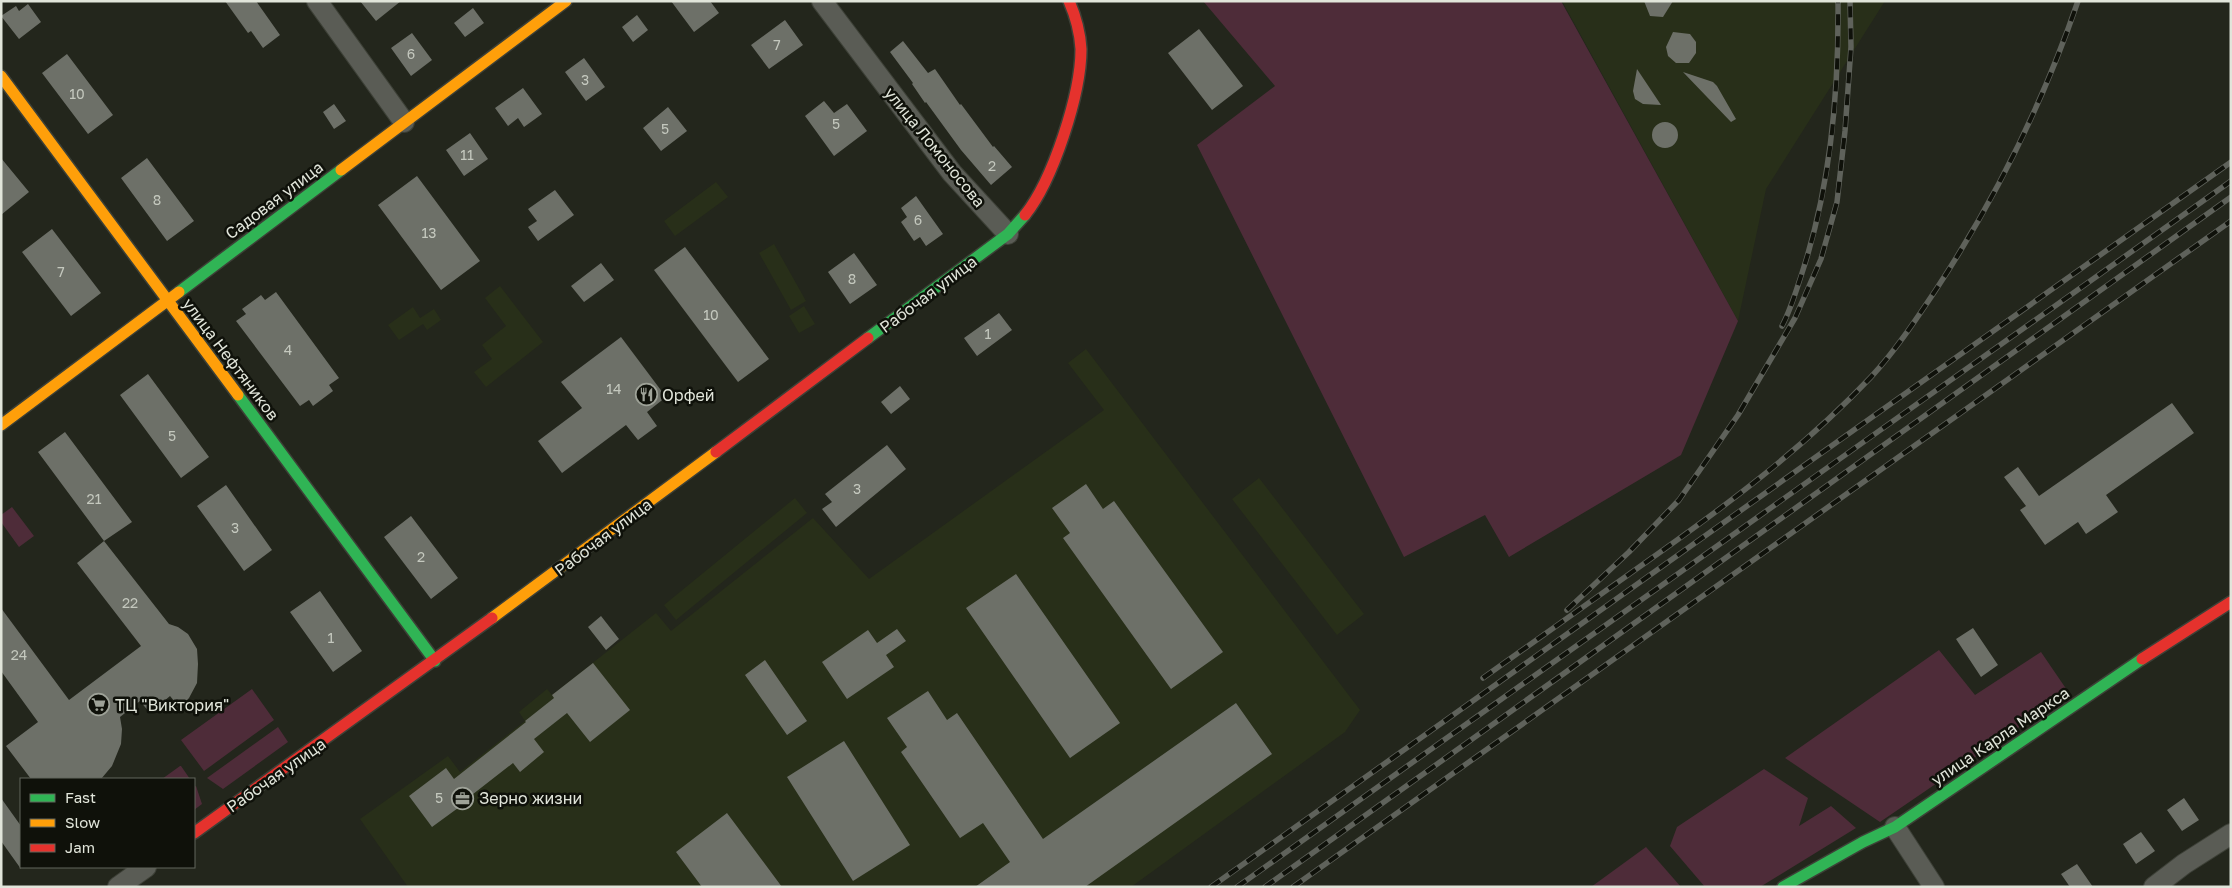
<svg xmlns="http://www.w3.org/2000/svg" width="2232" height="888" font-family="'Golos Text',sans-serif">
<rect width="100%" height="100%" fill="#23261c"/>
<!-- built -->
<path fill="#282f19" d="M1562 1H1885L1766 189 1738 321Z
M716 182 728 197 675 236 664 221Z
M774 244 806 301 791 310 759 253Z
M500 286 543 342 486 387 474 372 492 359 482 345 506 326 485 298Z
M804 306 815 324 799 333 789 316Z
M413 307 420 318 434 309 441 320 427 330 423 324 399 340 388 325Z
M1086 349 1360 710 1345 732 1131 887H408L360 819 448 756 460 772 525 721 519 712 547 689 552 695 656 613 671 631 813 518 869 579 1104 410 1068 363Z
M1259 478 1364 614 1337 635 1232 499Z
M795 498 807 513 676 620 664 605Z"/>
<!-- green -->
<path fill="#4e2c39" d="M1203 1H1561L1738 321 1681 455 1509 557 1485 515 1404 557 1197 145 1275 86Z
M12 507 34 536 19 547 1 522V515Z
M1939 650 1975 695 2041 652 2069 693 1880 822 1785 758Z
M252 689 274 720 204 771 181 740Z
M278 727 288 742 223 789 207 778Z
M181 766 190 779H162L180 766Z
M1764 769 1808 798 1799 826 1831 806 1856 828 1760 887H1705L1670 846 1677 827Z
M196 786 202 804 194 810V787Z
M1646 847 1681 887H1591Z"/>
<!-- building -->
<path fill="#6d7068" d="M225 1H256L280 35 263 48 251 31 248 33Z
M360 1H401L376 21Z
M671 1H710L719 13 694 32Z
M1644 1H1673L1663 17 1650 16Z
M28 4 41 22 19 39 1 16 16 6 19 11Z
M473 8 484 23 465 37 454 23Z
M637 15 648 30 633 42 622 27Z
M785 20 803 45 769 69 751 45Z
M1199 29 1243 86 1212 110 1168 53Z
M1673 32 1690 34 1696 42V53L1689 63H1676L1668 56 1666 47Z
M412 33 432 60 411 76 391 48Z
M903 41 928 73 935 69 960 105 961 104 993 147 994 146 1012 167 991 185 961 150 926 102 925 103 912 84 913 83 890 52Z
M67 54 113 115 88 134 42 73Z
M584 58 605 87 586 101 565 72Z
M1637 69 1661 105 1643 104 1635 99 1633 91Z
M1683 72 1713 82 1717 86 1736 119 1731 122Z
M523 88 542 114 524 127 518 118 508 126 495 108Z
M824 101 834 113 847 104 867 131 834 156 805 116Z
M334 104 346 121 334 129 323 112Z
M668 107 687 131 661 151 643 128Z
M1652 135a13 13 0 1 1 26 0a13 13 0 1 1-26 0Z
M470 133 488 159 464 176 446 150Z
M1 158 29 192 1 215Z
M147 158 194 221 167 241 121 178Z
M417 176 480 261 441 290 378 205Z
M555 190 574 215 538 241 528 227 537 221 528 209Z
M916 196 943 234 926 246 920 237 914 241 901 222 907 217 901 208Z
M52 229 101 293 71 316 22 252Z
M685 247 769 359 738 382 654 270Z
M854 253 877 285 850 304 828 272Z
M601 263 614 280 584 302 571 286Z
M276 292 339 378 329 385 333 391 313 406 309 400 300 406 236 321 246 314 242 309 261 295 265 300Z
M999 313 1012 330 977 356 964 338Z
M621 337 666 397 647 412 657 426 638 440 626 425 562 473 538 441 582 408 561 382Z
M148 374 209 457 181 478 120 395Z
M900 386 910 399 891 414 881 402Z
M2172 403 2194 433 2106 495 2118 512 2086 534 2078 522 2045 545 2020 510 2026 506 2004 477 2018 467 2039 496Z
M65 432 132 522 104 541 38 452Z
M887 445 906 469 836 527 822 509 832 502 825 494Z
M1086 484 1103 509 1114 501 1223 652 1171 689 1063 538 1070 533 1052 508Z
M226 485 272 550 244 571 197 506Z
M411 516 458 578 431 599 384 537Z
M104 541 169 624 178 627 188 634 197 649 198 664 197 683 189 698 180 708 170 696 150 713 140 701 120 717 122 729 121 744 112 766 101 779H31L6 746 38 722 1 671V608L69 700 141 646 77 563Z
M1016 574 1120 723 1070 758 966 608Z
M320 591 362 651 333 672 290 612Z
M601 616 619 639 606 650 588 627Z
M1973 628 1998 665 1981 677 1956 639Z
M897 629 906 641 886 655 894 667 847 699 822 662 868 630 877 643Z
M765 660 807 721 787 735 745 675Z
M593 663 630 710 590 742 567 713 534 739 544 752 520 772 513 763 468 798 469 800 432 827 409 796 446 768 454 779 526 722 525 721 554 698 552 695Z
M928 691 947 720 957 713 1043 839 1236 703 1272 754 1085 887H975L1010 862 983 823 960 838 901 752 907 747 887 718Z
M844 741 910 845 853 881 787 777Z
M1 798 21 826V869L1 841Z
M2184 798 2199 820 2182 831 2167 810Z
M727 813 782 887H702L676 852Z
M2141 832 2155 851 2136 864 2123 844Z
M2077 864 2093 887H2070L2061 874Z"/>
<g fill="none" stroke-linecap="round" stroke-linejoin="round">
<defs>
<path id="street" d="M317 1 404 122
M822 1 952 173 1008 234
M1895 827 1934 887
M118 887 146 867
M2154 887 2184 864 2231 834"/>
<path id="fast" d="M179 292 341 170
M868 338 1008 234 1025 215
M238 395 435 661
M1783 887 1863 842 1895 827 2142 659"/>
<path id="slow" d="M1 76 238 395
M341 170 566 1
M1 425 179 292
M492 618 716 452"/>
<path id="jam" d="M1025 215C1053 180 1081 94 1081 49 1080 32 1076 17 1069 1
M716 452 868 338
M2142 659 2231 602
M194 833 492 618"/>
</defs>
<!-- street casing -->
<use href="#street" stroke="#3d4037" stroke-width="22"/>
<!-- fast casing -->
<use href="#fast" stroke="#3d4037" stroke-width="14"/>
<!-- slow casing -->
<use href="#slow" stroke="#3d4037" stroke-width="14"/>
<!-- jam casing -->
<use href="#jam" stroke="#3d4037" stroke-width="14"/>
<!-- street -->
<use href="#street" stroke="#5a5c55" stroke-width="20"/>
<!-- fast -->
<use href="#fast" stroke="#30b455" stroke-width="11"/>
<!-- slow -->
<use href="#slow" stroke="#ff9f0a" stroke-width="11"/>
<!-- jam -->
<use href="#jam" stroke="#e5322d" stroke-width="11"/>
<defs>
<path id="rail" d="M1782 326C1791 309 1796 291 1802 273 1831 185 1839 93 1838 1
M1567 610 1629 552 1679 500 1738 415 1795 318 1821 259 1837 202 1845 131 1851 47 1850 1
M1483 678C1536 640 1589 603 1642 565 1723 508 1803 449 1871 377 1896 350 1917 318 1937 288 1996 198 2043 103 2078 1
M1211 887 2231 162
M1237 887 2231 181
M1265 887 2231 197
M1293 887 2231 221"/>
</defs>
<!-- rail casing -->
<use href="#rail" stroke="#5f625b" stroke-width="5.5"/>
<!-- rail -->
<use href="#rail" stroke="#0f110a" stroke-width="4" stroke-dasharray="11" stroke-linecap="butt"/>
</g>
<!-- icons -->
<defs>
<symbol id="restaurant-ring" viewBox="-11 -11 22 22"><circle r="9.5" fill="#0f110a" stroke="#9ea298" stroke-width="1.5"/><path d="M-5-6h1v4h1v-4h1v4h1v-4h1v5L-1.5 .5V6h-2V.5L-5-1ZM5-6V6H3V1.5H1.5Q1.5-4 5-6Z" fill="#9ea298"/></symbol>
<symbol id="supermarket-ring" viewBox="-11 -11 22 22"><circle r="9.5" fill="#0f110a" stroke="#9ea298" stroke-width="1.5"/><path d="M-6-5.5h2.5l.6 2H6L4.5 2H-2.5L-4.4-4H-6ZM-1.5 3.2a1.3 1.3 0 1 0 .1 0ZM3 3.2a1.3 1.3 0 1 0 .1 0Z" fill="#9ea298"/></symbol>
<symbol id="office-ring" viewBox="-11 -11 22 22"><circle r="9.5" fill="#0f110a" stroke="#9ea298" stroke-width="1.5"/><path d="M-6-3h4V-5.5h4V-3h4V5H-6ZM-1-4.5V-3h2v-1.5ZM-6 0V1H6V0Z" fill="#9ea298"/></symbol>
</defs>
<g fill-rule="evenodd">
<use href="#restaurant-ring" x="634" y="382" width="25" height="25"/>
<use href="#supermarket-ring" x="86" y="692" width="25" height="25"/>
<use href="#office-ring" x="450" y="786" width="25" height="25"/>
</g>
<g text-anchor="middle" stroke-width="5" stroke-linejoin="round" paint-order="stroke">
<!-- number labels -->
<g font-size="14" fill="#c4c8be">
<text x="777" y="50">7</text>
<text x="411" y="59">6</text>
<text x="585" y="85">3</text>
<text x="77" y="99">10</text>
<text x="836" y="129">5</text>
<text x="665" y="134">5</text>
<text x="467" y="160">11</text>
<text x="992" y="171">2</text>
<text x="157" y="205">8</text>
<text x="918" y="225">6</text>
<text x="429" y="238">13</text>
<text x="61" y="277">7</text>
<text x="852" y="284">8</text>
<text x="711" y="320">10</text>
<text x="988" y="339">1</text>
<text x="288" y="355">4</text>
<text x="614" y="394">14</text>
<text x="172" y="441">5</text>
<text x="857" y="494">3</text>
<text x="94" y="504">21</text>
<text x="235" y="533">3</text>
<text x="421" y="562">2</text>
<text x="130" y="608">22</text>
<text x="331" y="643">1</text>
<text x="19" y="660">24</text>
<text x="439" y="803">5</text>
</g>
<!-- street labels -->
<g font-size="16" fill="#e1e5da" stroke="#0f110a">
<text transform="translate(935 147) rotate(51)" y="6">улица Ломоносова</text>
<text transform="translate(274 200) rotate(-37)" y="6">Садовая улица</text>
<text transform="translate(928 294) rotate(-37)" y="6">Рабочая улица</text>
<text transform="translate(231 359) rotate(53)" y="6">улица Нефтяников</text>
<text transform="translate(603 537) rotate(-37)" y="6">Рабочая улица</text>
<text transform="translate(2000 736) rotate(-34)" y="6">улица Карла Маркса</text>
<text transform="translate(276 775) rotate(-35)" y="6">Рабочая улица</text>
</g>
<!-- poi labels -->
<g font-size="16" fill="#e1e5da" stroke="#0f110a" text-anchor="start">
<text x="662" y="401">Орфей</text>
<text x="115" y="711">ТЦ "Виктория"</text>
<text x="479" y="804">Зерно жизни</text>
</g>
</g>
<!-- border -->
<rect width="2232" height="888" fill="none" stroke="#e1e5da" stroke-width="5"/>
<!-- legend -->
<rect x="20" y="778" width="175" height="90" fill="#0f110a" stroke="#63665d"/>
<rect x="30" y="794" width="25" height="8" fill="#30b455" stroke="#63665d"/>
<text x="65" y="803" font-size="15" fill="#e1e5da">Fast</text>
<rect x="30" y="819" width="25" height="8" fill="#ff9f0a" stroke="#63665d"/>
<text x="65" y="828" font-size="15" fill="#e1e5da">Slow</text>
<rect x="30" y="844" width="25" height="8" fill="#e5322d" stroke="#63665d"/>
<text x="65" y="853" font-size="15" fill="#e1e5da">Jam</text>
</svg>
